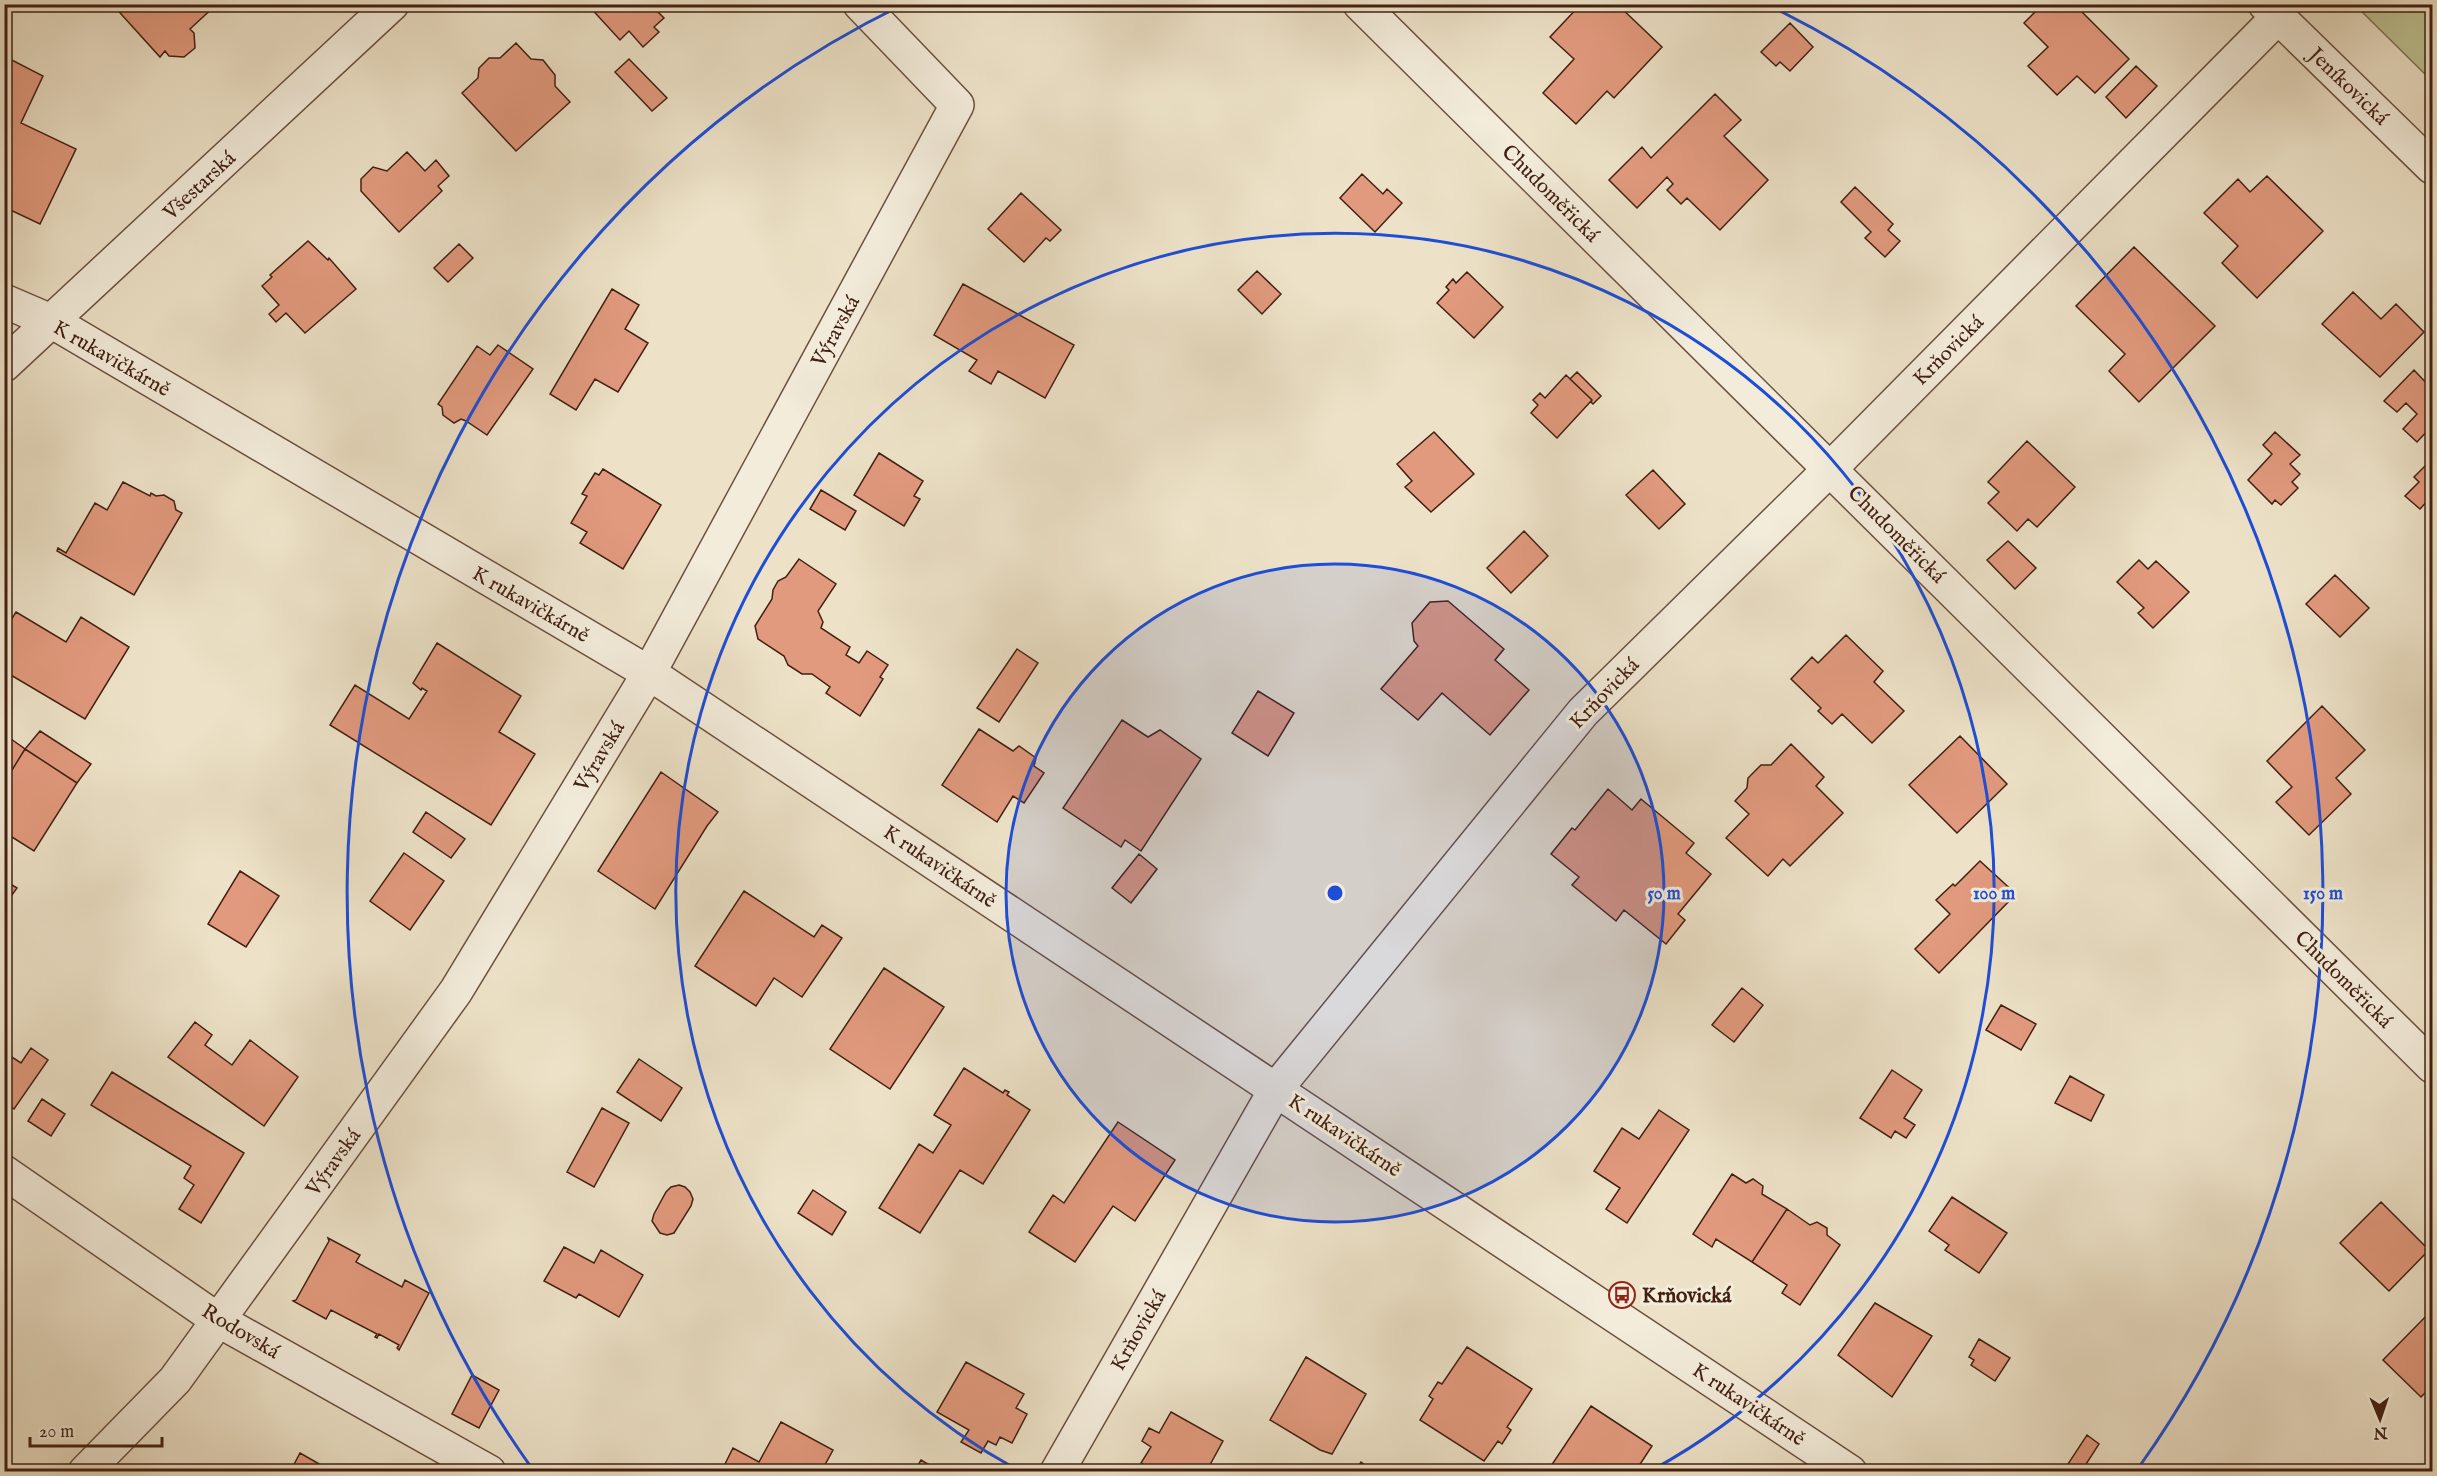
<svg xmlns="http://www.w3.org/2000/svg" width="2437" height="1476" font-family="'IM FELL English',serif">
<rect width="100%" height="100%" fill="#ede2c8"/>
<filter id="stains"><feTurbulence type="fractalNoise" baseFrequency=".00333" numOctaves="4"/><feColorMatrix values="0 0 0 0 .2 0 0 0 0 .09 0 0 0 0 .02 0 0 0 .5 -.17"/></filter>
<radialGradient id="worn" r=".72"><stop offset=".6" stop-color="#630" stop-opacity="0"/><stop offset="1" stop-color="#630" stop-opacity=".3"/></radialGradient>
<!-- green -->
<path fill="#bec292" stroke="#807152" stroke-width="1.5" d="M2355 5H2432V81Z"/>
<!-- building -->
<path fill="#e29a7e" stroke="#422012" stroke-width="1.5" d="M112 4H217L190 29 194 33 195 48 184 57 169 56 165 51 160 57Z
M587 4H658L654 8 664 18 654 27 659 32 643 47 629 31 620 40Z
M1581 4H1617L1662 47 1614 98 1607 91 1576 124 1543 93 1574 59 1550 37Z
M2043 4H2074L2129 59 2095 93 2077 76 2057 95 2028 66 2048 47 2024 23Z
M1790 23 1813 47 1790 71 1780 62 1776 66 1761 52Z
M516 43 531 59 543 60 555 75V86L570 102 516 151 462 93 478 78 479 68 489 58H500Z
M4 56 43 76 21 123 76 149 40 224 4 207Z
M629 59 667 98 652 111 615 72Z
M2136 66 2157 86 2126 118 2106 97Z
M1715 94 1741 120 1724 136 1768 180 1720 230 1687 198 1681 204 1667 190 1673 184 1667 177 1637 208 1609 180 1642 147 1651 158Z
M407 152 425 171 436 160 449 176 438 186 442 191 399 232 361 191V179L373 167 387 171Z
M1362 174 1383 194 1387 189 1402 203 1375 232 1340 198Z
M2267 176 2323 231 2257 298 2222 263 2238 246 2204 213 2238 179 2250 192Z
M1855 187 1893 224 1888 230 1900 241 1885 257 1865 238 1871 232 1841 202Z
M1021 193 1061 230 1050 241 1046 238 1024 262 988 229Z
M308 241 328 260 329 258 356 289 305 333 286 313 276 322 269 314 279 305 262 286 272 277 270 275Z
M459 244 473 258 448 282 434 268Z
M2134 247 2215 326 2139 402 2109 371 2125 354 2076 306Z
M1257 271 1281 294 1262 314 1238 290Z
M1467 272 1503 307 1474 338 1437 303 1449 290 1446 287 1453 279 1456 283Z
M963 284 1074 345 1045 398 998 371 991 384 969 371 977 360 934 335Z
M612 289 639 305 625 329 648 343 618 392 595 379 576 410 550 394Z
M2353 292 2381 319 2396 304 2424 332 2380 377 2322 324Z
M498 345 533 369 487 435 466 421 461 419 454 423 443 415 442 407 438 404 477 346 490 355Z
M2414 370 2432 389V426L2417 442 2403 429 2417 414 2406 403 2397 412 2384 401Z
M1577 372 1601 396 1593 404 1591 402 1592 400 1570 379Z
M1566 375 1592 400 1557 438 1531 413 1538 405 1533 400 1540 393 1545 398Z
M1434 432 1474 474 1431 512 1405 487 1412 481 1397 464Z
M2275 432 2300 455 2290 464 2300 474 2292 482 2298 488 2281 505 2275 500 2272 504 2248 480 2272 454 2263 445Z
M2027 441 2075 487 2037 527 2028 519 2017 531 1988 503 1999 492 1988 482Z
M879 453 923 481 914 496 920 499 904 526 854 495Z
M2426 465 2432 472V496L2420 509 2405 496 2419 482 2414 477Z
M603 469 661 505 623 569 580 543 587 532 571 523 587 496 582 494 595 473 599 475Z
M1653 470 1685 504 1659 529 1626 495Z
M123 482 150 496 151 493 156 496 164 495 174 501 176 510 182 513 134 595 57 551 58 548 66 553 95 503 107 510Z
M821 490 856 511 845 530 810 509Z
M1524 531 1548 556 1511 593 1487 568Z
M2008 541 2036 568 2015 589 1987 560Z
M799 559 836 584 818 611 823 622 821 628 850 647 846 655 859 663 867 651 888 665 880 677 883 679 860 716 826 693 830 687 812 674H802L788 665 784 656 758 639 755 626 772 599 773 590 778 581 786 577Z
M2139 560 2148 569 2156 561 2189 592 2153 628 2138 613 2144 608 2117 582Z
M2335 575 2369 608 2340 637 2306 604Z
M1448 601 1504 649 1495 660 1529 690 1490 735 1442 693 1418 720 1381 689 1418 646 1414 641 1412 623 1430 602Z
M16 612 66 642 81 617 129 647 85 719 4 671V631Z
M1846 635 1883 671 1874 682 1904 711 1872 743 1842 714 1832 724 1818 711 1821 708 1791 679 1812 657 1818 663Z
M437 643 521 696 499 732 535 754 491 825 330 725 355 685 409 719 427 691 422 688 421 690 413 683Z
M1017 649 1038 663 999 722 977 708Z
M1258 691 1294 713 1268 756 1232 733Z
M2322 706 2365 750 2336 778 2351 794 2309 835 2276 802 2292 787 2267 761Z
M1122 720 1148 737 1160 730 1201 759 1141 851 1125 840 1121 847 1063 808Z
M979 729 1013 751 1019 746 1036 758 1034 766 1044 773 1024 803 1013 796 997 822 942 785Z
M40 731 91 764 77 783 25 749Z
M1960 736 2007 784 1957 833 1909 785Z
M11 739 25 749 4 783V749Z
M1791 744 1824 777 1816 786 1843 813 1790 866 1783 859 1768 876 1726 838 1749 814 1735 801 1747 788 1748 778 1761 765H1771Z
M25 749 77 783 34 851 4 832V783Z
M661 772 718 812 707 826 655 909 598 871Z
M1608 789 1632 810 1641 799 1694 843 1686 853 1711 874 1678 914 1685 920 1666 944 1624 910 1616 921 1572 885 1579 877 1551 854 1572 828 1575 830Z
M426 812 465 839 451 858 413 832Z
M404 853 444 881 410 930 370 901Z
M1139 854 1157 869 1131 903 1112 888Z
M1980 861 2016 894 1939 973 1915 949 1950 914 1936 900 1953 884 1955 886Z
M240 871 279 896 246 947 208 924Z
M4 880 17 888 4 906Z
M744 891 814 937 822 925 842 938 802 997 774 978 756 1006 695 966Z
M884 968 944 1007 890 1089 830 1049Z
M1742 988 1763 1005 1734 1042 1712 1025Z
M2001 1005 2036 1024 2021 1050 1986 1030Z
M195 1022 212 1035 205 1045 232 1065 250 1040 298 1077 264 1126 168 1057Z
M31 1048 48 1060 14 1109 4 1102V1052L21 1063Z
M639 1059 682 1088 661 1121 617 1092Z
M964 1068 1003 1093 1005 1090 1009 1092 1007 1095 1030 1110 983 1184 960 1170 920 1233 879 1208 919 1144 933 1153 951 1125 934 1115Z
M1892 1070 1922 1090 1904 1118 1915 1125 1906 1138 1895 1131 1891 1138 1860 1118Z
M112 1072 244 1153 201 1223 179 1209 194 1185 184 1178 191 1166 91 1105Z
M2070 1076 2104 1095 2091 1121 2055 1103Z
M42 1099 65 1114 51 1136 28 1121Z
M602 1108 629 1123 594 1187 567 1172Z
M1659 1110 1689 1130 1627 1223 1606 1209 1620 1188 1594 1171 1622 1128 1639 1139Z
M1118 1122 1175 1160 1135 1221 1113 1206 1075 1262 1029 1232 1053 1195 1064 1203Z
M1732 1174 1746 1183 1753 1179 1763 1186 1762 1194 1787 1209 1752 1262 1716 1239 1712 1247 1693 1234Z
M679 1185 685 1187 690 1192 693 1199 691 1206 674 1233 667 1235 660 1233 652 1221 654 1214 666 1192 671 1187Z
M813 1190 846 1212 832 1235 798 1213Z
M1952 1197 2007 1233 1979 1273 1945 1250 1949 1245 1929 1231Z
M2381 1202 2429 1250 2389 1291 2340 1243Z
M1787 1209 1810 1225 1817 1222 1827 1228V1235L1840 1245 1800 1305 1782 1293 1787 1285 1752 1262Z
M328 1238 360 1255 356 1262 402 1287 405 1280 429 1293 399 1350 397 1348 399 1345 379 1334 377 1338 375 1337 377 1334 331 1310 326 1319 293 1301 296 1300 329 1241Z
M564 1247 594 1263 601 1250 643 1275 619 1317 579 1294 576 1298 544 1281Z
M1875 1303 1932 1336 1892 1397 1838 1355Z
M2432 1310V1386L2421 1397 2383 1360Z
M1979 1339 2010 1358 1995 1381 1971 1365 1974 1360 1969 1357Z
M1467 1347 1532 1389 1507 1427 1511 1430 1502 1444 1498 1441 1484 1461 1420 1420 1433 1399 1429 1396 1438 1382 1442 1384Z
M1306 1357 1366 1394 1332 1454 1320 1450 1270 1420Z
M966 1362 1024 1394 1016 1408 1027 1414 1012 1443 1000 1437 996 1445 988 1441 981 1453 961 1442 969 1430 937 1412Z
M472 1375 499 1390 479 1428 452 1414Z
M1591 1406 1652 1446 1635 1472H1547Z
M1171 1412 1223 1441 1206 1472H1145L1148 1467 1141 1463 1151 1447 1142 1441 1149 1428 1159 1433Z
M781 1422 833 1450 821 1472H721L733 1448 759 1462Z
M2087 1435 2099 1444 2081 1472H2072L2066 1467Z
M300 1453 328 1469 326 1472H290Z
M921 1460 941 1472H914Z
M1361 1462 1375 1472H1354Z"/>
<g fill="none" stroke-linecap="round" stroke-linejoin="round">
<defs>
<path id="street" d="M1360 4 2432 1066
M2265 4 2432 167
M4 301 53 322 649 673 1850 1472
M4 365 392 4
M4 1172 218 1320 489 1472
M85 1472 175 1380 456 991 649 673 957 105 860 4
M1057 1472 1276 1089 1583 712 1831 468 2278 17"/>
</defs>
<!-- street casing -->
<use href="#street" stroke="#6d5040" stroke-width="36"/>
<!-- street -->
<use href="#street" stroke="#f3ecdb" stroke-width="33"/>
</g>
<!-- distance rings -->
<circle cx="1335" cy="893" r="329" fill="#1d4ed8" fill-opacity=".12"/>
<g fill="none" stroke="#1d4ed8" stroke-width="3">
<circle cx="1335" cy="893" r="329"/>
<path d="M1016 1469A659 659 0 1 1 1654 1469"/>
<path d="M531 1467A988 988 0 0 1 902 5M1768 5A988 988 0 0 1 2139 1467"/>
</g>
<!-- icons -->
<defs>
<symbol id="bus-ring" viewBox="-11 -11 22 22"><circle r="9.5" fill="#f3ecdb" stroke="#8f2418" stroke-width="1.5"/><path d="M-5-6H5V4H4V6H2V4H-2V6H-4V4H-5ZM-3.5-4V0h7V-4ZM-3.5 1.2v1.5H-2V1.2ZM2 1.2v1.5H3.5V1.2Z" fill="#8f2418"/></symbol>
</defs>
<g fill-rule="evenodd">
<use href="#bus-ring" x="1607" y="1280" width="30" height="30"/>
</g>
<g text-anchor="middle" stroke-width="6" stroke-linejoin="round" paint-order="stroke">
<!-- street labels -->
<g font-size="21" fill="#422012" stroke="#f3ecdb">
<text transform="translate(2349 86) rotate(44)" y="7">Jeníkovická</text>
<text transform="translate(199 185) rotate(-43)" y="7">Všestarská</text>
<text transform="translate(1551 193) rotate(45)" y="7">Chudoměřická</text>
<text transform="translate(835 331) rotate(-61)" y="7">Výravská</text>
<text transform="translate(1948 350) rotate(-45)" y="7">Krňovická</text>
<text transform="translate(112 358) rotate(30)" y="7">K rukavičkárně</text>
<text transform="translate(1897 534) rotate(45)" y="7">Chudoměřická</text>
<text transform="translate(531 604) rotate(30)" y="7">K rukavičkárně</text>
<text transform="translate(1604 693) rotate(-46)" y="7">Krňovická</text>
<text transform="translate(599 756) rotate(-59)" y="7">Výravská</text>
<text transform="translate(940 866) rotate(34)" y="7">K rukavičkárně</text>
<text transform="translate(2344 979) rotate(45)" y="7">Chudoměřická</text>
<text transform="translate(1345 1135) rotate(34)" y="7">K rukavičkárně</text>
<text transform="translate(333 1162) rotate(-54)" y="7">Výravská</text>
<text transform="translate(1138 1330) rotate(-60)" y="7">Krňovická</text>
<text transform="translate(241 1331) rotate(31)" y="7">Rodovská</text>
<text transform="translate(1749 1404) rotate(34)" y="7">K rukavičkárně</text>
</g>
<!-- poi labels -->
<g font-size="21" font-weight="bold" fill="#422012" stroke="#f3ecdb" text-anchor="start">
<text x="1642" y="1302">Krňovická</text>
</g>
</g>
<circle cx="1335" cy="893" r="9" fill="#1d4ed8" stroke="#f3ecdb" stroke-width="3"/>
<g font-size="18" text-anchor="middle" font-weight="bold" fill="#1d4ed8" stroke="#f3ecdb" stroke-width="6" stroke-linejoin="round" paint-order="stroke">
<text x="1664" y="899">50 m</text>
<text x="1994" y="899">100 m</text>
<text x="2323" y="899">150 m</text>
</g>
<!-- margin -->
<rect width="2437" height="1476" fill="none" stroke="#ede2c8" stroke-width="24"/>
<rect x="6" y="6" width="2425" height="1464" fill="none" stroke="#422012" stroke-width="3"/>
<rect x="12" y="12" width="2413" height="1452" fill="none" stroke="#422012" stroke-width="1.5"/>
<!-- north arrow -->
<g transform="translate(2380 1419) rotate(178)" stroke="#f3ecdb" stroke-width="4.5" paint-order="stroke">
<path d="M0-4.5L10 22L0 15L-10 22Z" fill="#422012"/>
<text y="-9" font-size="16" font-weight="bold" text-anchor="middle" fill="#422012">N</text>
</g>
<!-- scale -->
<path d="M30 1437v9h132v-9" fill="none" stroke="#422012" stroke-width="3"/>
<text x="39" y="1437" font-size="18" fill="#422012" stroke="#f3ecdb" stroke-width="4.5" paint-order="stroke">20 m</text>
<rect width="100%" height="100%" filter="url(#stains)"/>
<rect width="100%" height="100%" fill="url(#worn)"/>
</svg>
